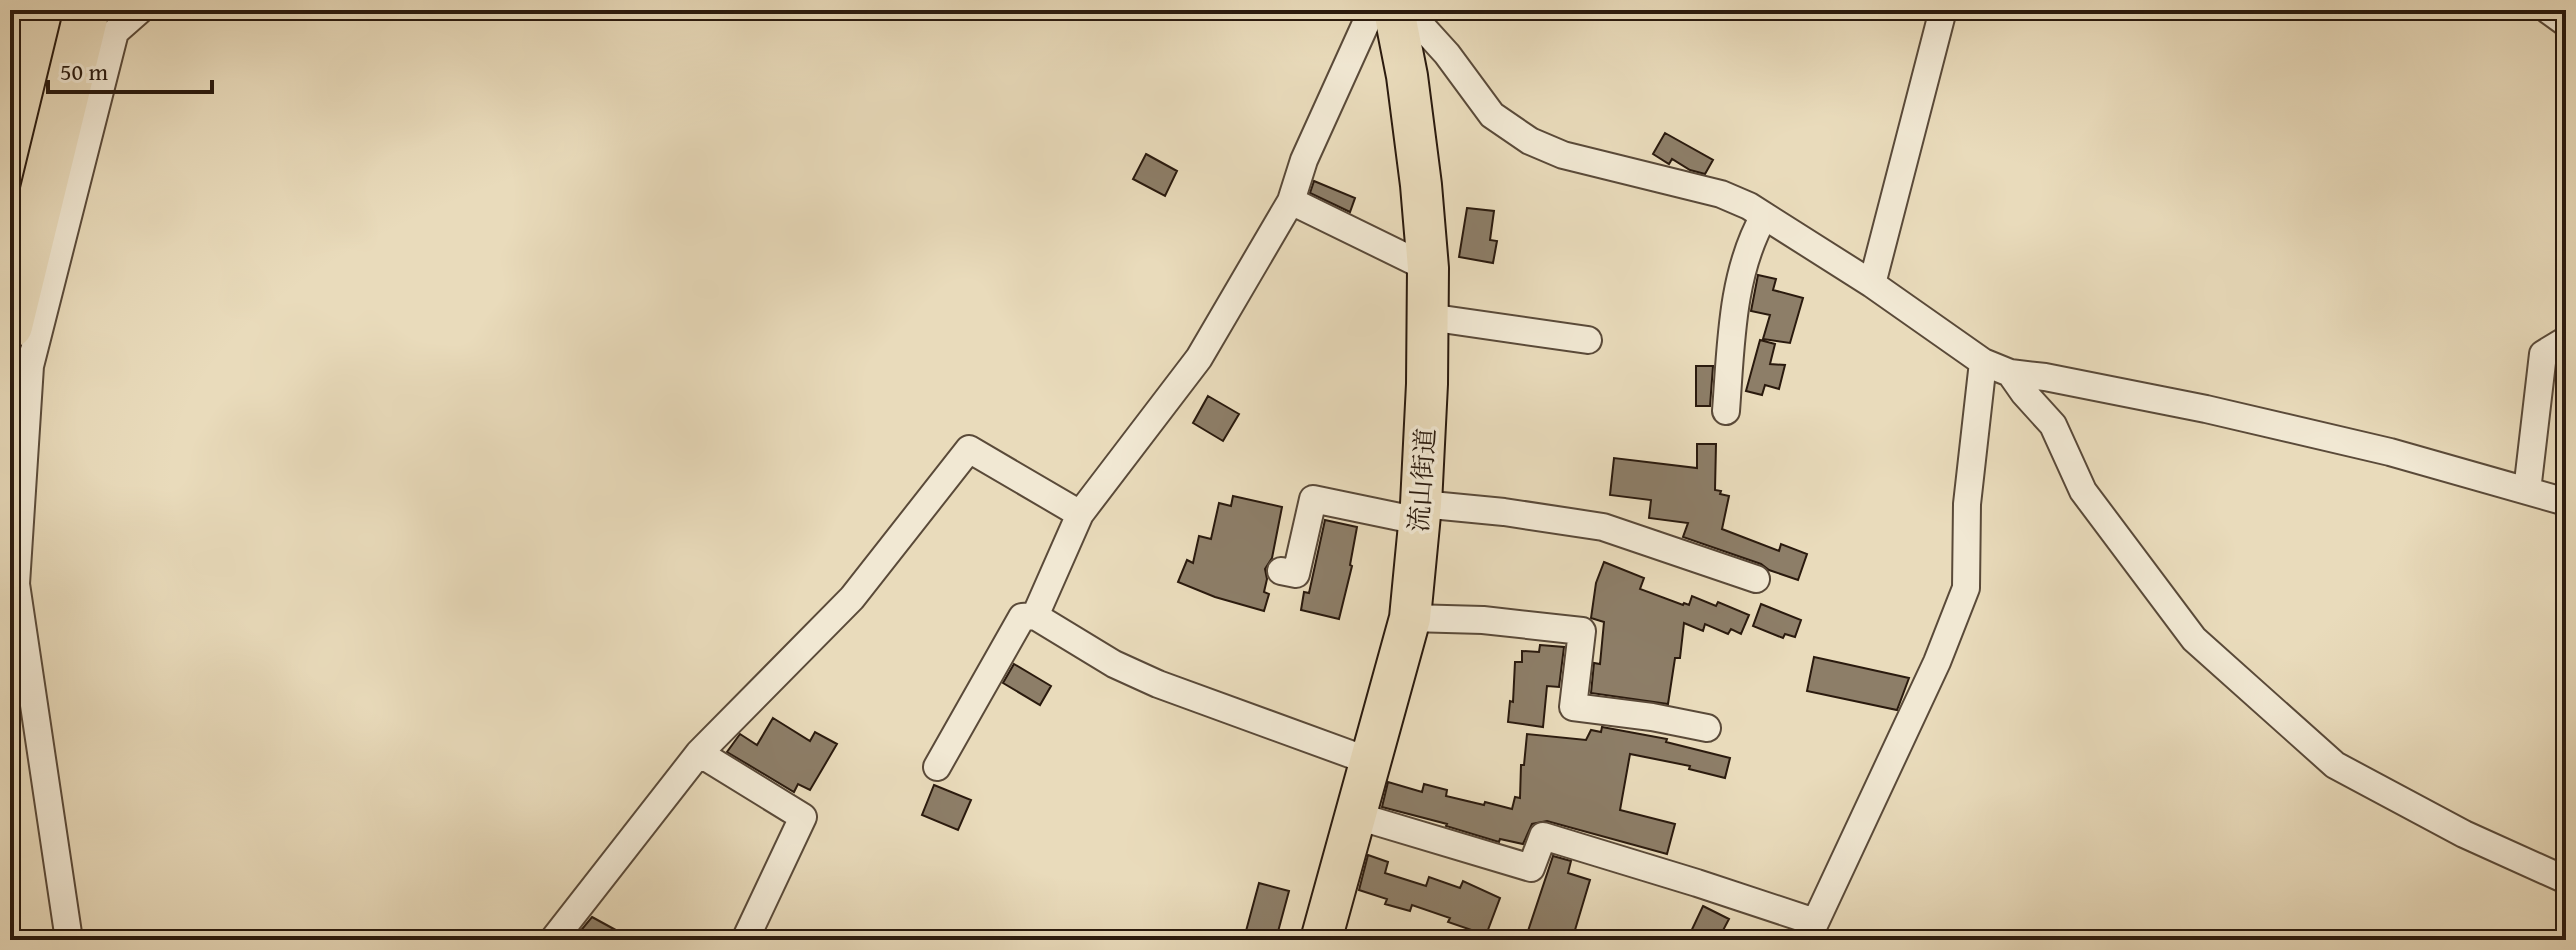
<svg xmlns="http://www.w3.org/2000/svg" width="2576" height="950" font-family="'Gentium Book Plus','Noto Serif JP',serif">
<rect width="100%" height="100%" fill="#e9dbbb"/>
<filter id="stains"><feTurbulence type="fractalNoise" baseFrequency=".0025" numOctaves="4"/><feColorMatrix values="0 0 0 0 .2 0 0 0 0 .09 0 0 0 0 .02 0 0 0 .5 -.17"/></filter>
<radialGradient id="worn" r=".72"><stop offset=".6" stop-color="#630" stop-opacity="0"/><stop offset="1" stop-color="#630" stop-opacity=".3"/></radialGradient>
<!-- building -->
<path fill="#8d7e68" stroke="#2a1a0e" stroke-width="2" d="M1665 133 1713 160 1705 174 1690 170 1672 159 1669 164 1653 154Z
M1146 154 1177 171 1165 196 1133 179Z
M1314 181 1355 198 1350 212 1310 193Z
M1467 208 1494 211 1490 240 1497 241 1493 263 1459 257Z
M1758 275 1776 279 1773 290 1803 298 1790 343 1763 339 1770 315 1751 311Z
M1760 340 1775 344 1770 364 1785 365 1779 389 1765 385 1762 395 1746 391Z
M1696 366H1713L1710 406H1696Z
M1208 396 1239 414 1223 441 1193 423Z
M1697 444H1716L1715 490 1721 491 1720 494 1729 496 1722 529 1779 551 1781 544 1807 554 1798 580 1769 570 1761 564 1683 537 1688 523 1649 518 1651 500 1610 495 1614 458 1697 468Z
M1233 496 1282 507 1272 558 1265 569 1267 579 1264 592 1269 594 1264 611 1215 597 1178 582 1187 560 1193 563 1199 536 1211 539 1219 503 1231 506Z
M1325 520 1357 527 1350 565 1352 566 1339 619 1301 610 1304 592 1309 593Z
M1604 562 1644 578 1640 589 1683 605 1684 603 1689 605 1692 596 1716 606 1718 602 1749 615 1741 634 1731 629 1728 634 1705 624 1703 631 1684 623 1680 658H1675L1668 704 1591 693 1594 663 1600 664 1604 622 1591 618 1596 583Z
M1761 604 1801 620 1795 637 1785 634 1783 638 1753 626Z
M1540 645 1564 647 1559 687 1547 686 1543 727 1508 722 1510 701 1513 702 1515 662H1522V651L1539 652Z
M1814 657 1909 678 1897 710 1807 691Z
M1014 664 1051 686 1040 705 1003 683Z
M773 718 810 741 815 732 837 744 810 790 798 784 794 792 727 752 740 734 757 745Z
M1602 727 1667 739 1666 742 1730 758 1725 778 1689 769 1690 766 1630 754 1620 810 1675 824 1667 854 1547 821 1532 824 1523 844 1500 839 1499 842 1446 826 1447 824 1382 807 1388 782 1422 792 1424 784 1447 790 1446 796 1484 805 1485 802 1512 809 1515 797 1520 798 1521 765H1524L1527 734 1586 740 1591 730 1601 732Z
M934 785 971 800 958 830 922 815Z
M1368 855 1388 862 1385 873 1426 886 1429 877 1460 888 1463 881 1500 898 1486 935 1448 922 1450 918 1412 905 1410 911 1385 904 1387 899 1359 890Z
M1553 856 1571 861 1568 873 1590 880 1572 940H1525Z
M1259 883 1289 891 1276 939 1246 931Z
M1703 906 1729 919 1718 940H1687Z
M592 917 634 940H573Z"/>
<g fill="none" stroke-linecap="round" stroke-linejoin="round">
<defs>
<path id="street" d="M1407 10 1447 54 1492 115 1530 141 1563 155 1721 194 1749 206 1872 284 1983 362 2010 373 2045 377 2206 409 2390 452 2566 502
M2548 10 2566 23
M1291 201 1304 160 1372 10
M1872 284 1943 10
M1428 317 1588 340
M2010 373 2024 393 2053 425 2083 491 2194 639 2335 765 2464 834 2566 880
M1726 411C1731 346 1731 274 1764 216
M2527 491 2543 354 2566 340
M1421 504 1504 512 1603 527 1756 579
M1281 571 1296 574 1313 499 1419 521
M1410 618 1483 620 1582 631 1573 707 1652 717 1707 728
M699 753 803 817 745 940
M1372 762 1158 684 1114 664 1035 616 1080 514 1199 358 1291 201 1428 268
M937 767 1022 617 1035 616
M1357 816 1531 868 1543 836 1697 883 1815 922
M69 940 16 584 30 366 115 32 140 10
M553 940 699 753 852 598 969 449 1080 514
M1807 940 1937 662 1966 588 1967 504 1983 362"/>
<path id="primary" d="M1321 940 1410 618 1421 504 1427 384 1428 268 1421 185 1407 76 1394 10"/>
<path id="highway" d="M10 326 87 10"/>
</defs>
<!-- street casing -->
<use href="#street" stroke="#5a4a39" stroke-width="30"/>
<!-- primary casing -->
<use href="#primary" stroke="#2a1a0e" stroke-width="44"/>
<!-- highway casing -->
<use href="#highway" stroke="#2a1a0e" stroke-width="48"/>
<!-- street -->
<use href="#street" stroke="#f1e8d3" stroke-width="26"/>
<!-- primary -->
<use href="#primary" stroke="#e9dbbb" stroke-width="40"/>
<!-- highway -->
<use href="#highway" stroke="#e9dbbb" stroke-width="44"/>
</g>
<g text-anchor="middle" stroke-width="7" stroke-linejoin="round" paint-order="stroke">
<!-- street labels -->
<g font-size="26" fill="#2a1a0e" stroke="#f1e8d3">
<text transform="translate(1422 480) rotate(-86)" y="9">流山街道</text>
</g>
</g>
<!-- margin -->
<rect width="2576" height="950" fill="none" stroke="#e9dbbb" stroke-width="40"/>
<rect x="12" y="12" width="2552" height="926" fill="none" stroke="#2a1a0e" stroke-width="4"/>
<rect x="20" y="20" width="2536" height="910" fill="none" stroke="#2a1a0e" stroke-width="2"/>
<!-- scale -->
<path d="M48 80v12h164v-12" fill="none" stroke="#2a1a0e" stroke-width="4"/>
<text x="60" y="80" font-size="24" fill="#2a1a0e" stroke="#f1e8d3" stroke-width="6" paint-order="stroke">50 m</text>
<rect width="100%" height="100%" filter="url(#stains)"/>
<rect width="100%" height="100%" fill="url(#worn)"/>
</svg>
